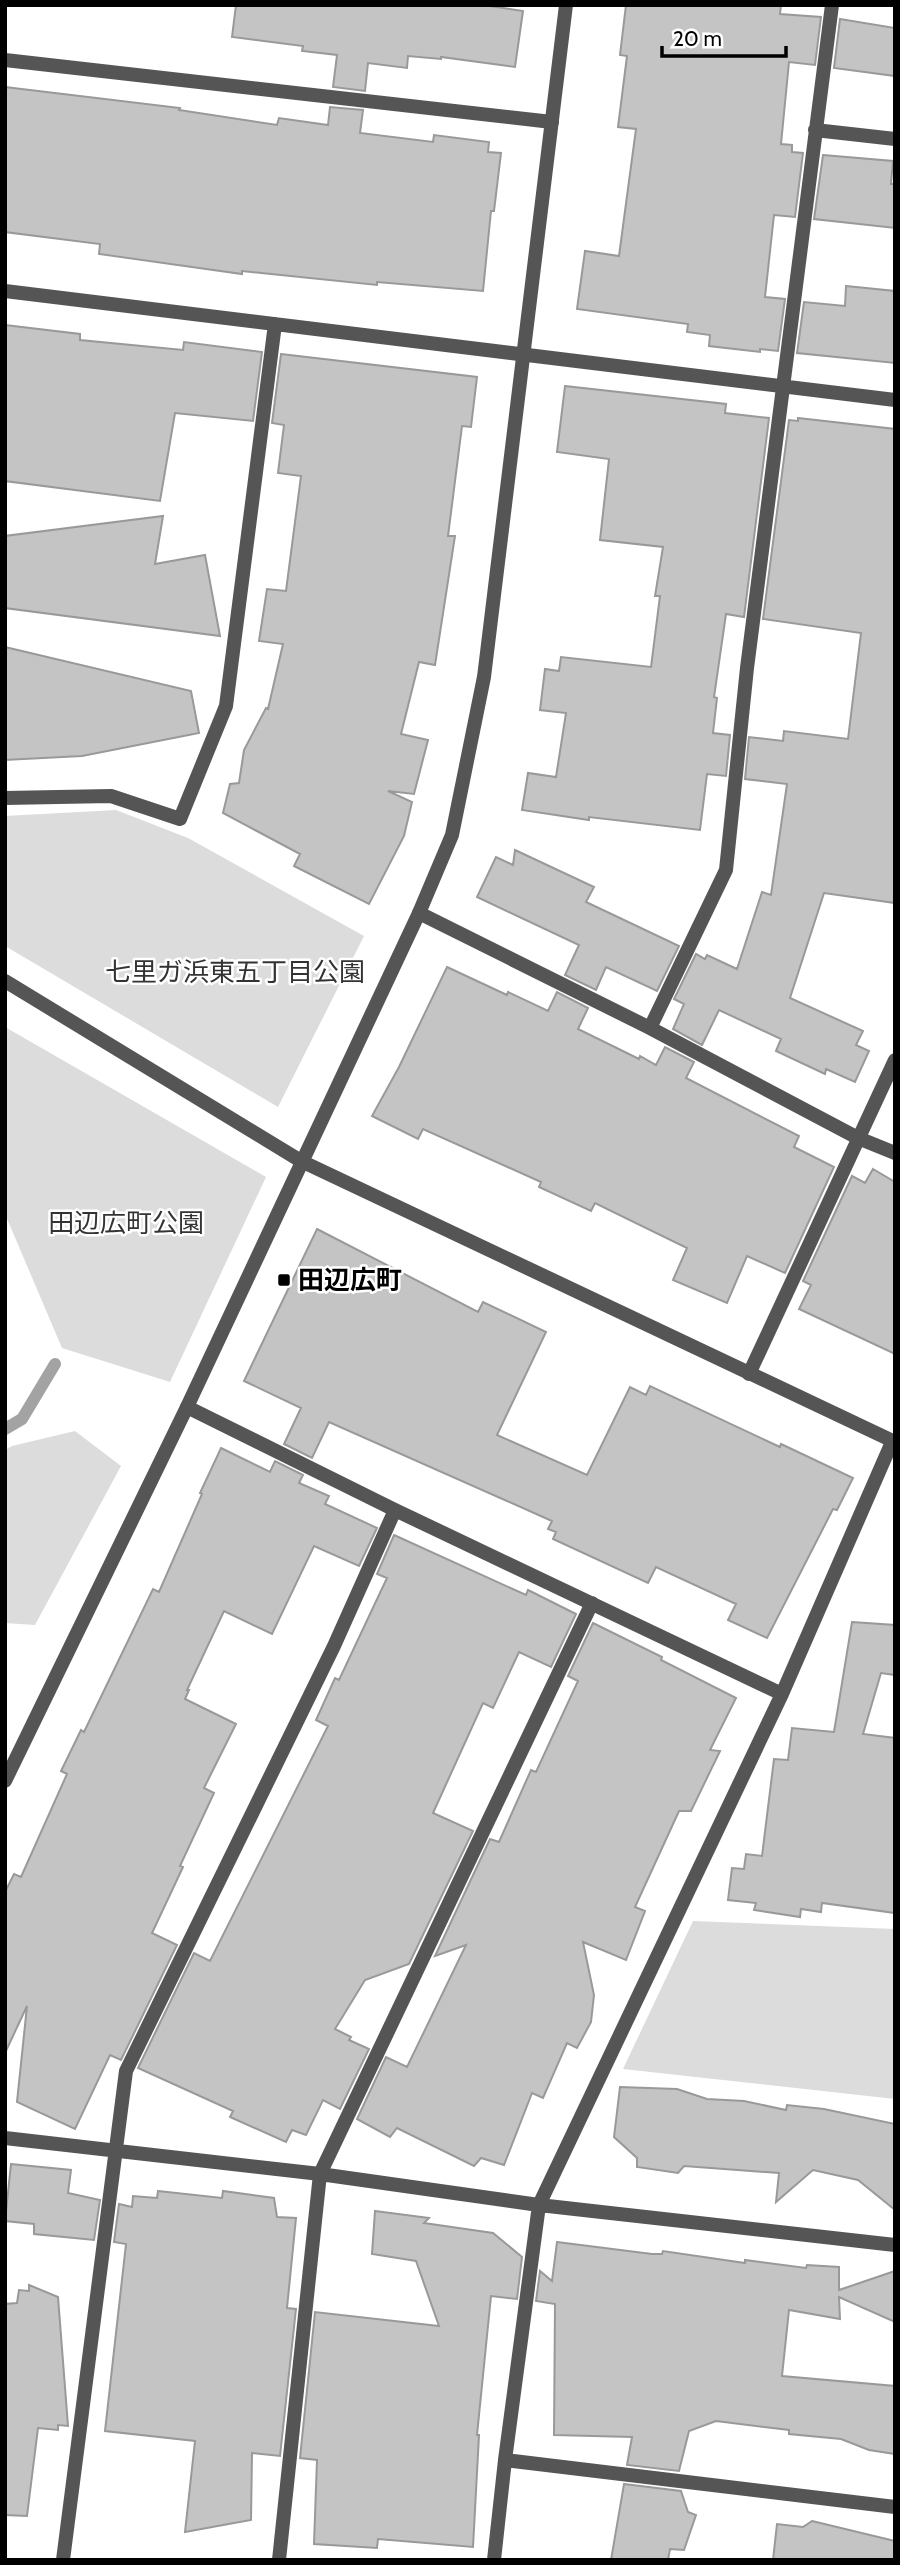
<svg xmlns="http://www.w3.org/2000/svg" width="900" height="2565" font-family="Cabin,'Noto Sans JP',sans-serif">
<rect width="100%" height="100%" fill="#fff"/>
<!-- green -->
<path fill="#dcdcdc" d="M116 810 188 838 364 936 278 1107 5 946V816Z
M5 1027 266 1177 170 1382 62 1348 5 1214Z
M75 1431 121 1466 35 1625 5 1623V1450L12 1446Z
M693 1921 895 1929V2099L623 2069Z"/>
<g fill="none" stroke-linecap="round" stroke-linejoin="round">
<!-- stream -->
<path stroke="#a3a3a3" stroke-width="12" d="M5 1429 22 1419 55 1364"/>
</g>
<!-- building -->
<path fill="#c4c4c4" stroke="#999" stroke-width="2" d="M236 5H483L523 11 515 67 441 57V59L408 56 407 68 368 63 365 91 333 87 337 55 302 51 303 46 232 37Z
M626 5H781L780 14 821 17 815 65 789 62 781 144 792 145V152L803 153 795 217 774 215 765 297 785 299 778 351 760 349V352L709 346 710 335 687 332 688 324 577 309 585 251 619 256 636 129 618 127 627 56 620 55Z
M840 19 895 28V76L834 68Z
M5 87 180 108 179 110 277 125 279 118 328 125 330 107 363 110 360 133 433 142 434 135 489 142 488 152 501 153 494 211H491L483 291 377 282V285L242 271V274L99 254 100 244 5 232Z
M823 155 893 161 891 184H895V228L814 219Z
M846 286 895 291V363L797 353 804 302 845 306Z
M5 325 80 334V340L183 350 184 342 262 352 253 421 175 413 160 501 5 481Z
M281 354 477 377 471 427 462 426 448 536H455L435 665 419 662 401 734 428 740 414 794 388 791 412 802 404 836 369 904 294 866 300 854 223 813 230 784 239 783 244 750 266 708 268 709 283 644 259 641 267 589 286 591 301 476 278 473 284 425 272 423Z
M565 386 726 404 725 413 769 418 744 617 726 614 714 697 717 698 713 733 730 735 726 776 707 774 700 830 589 817V820L522 810 528 773 556 777 566 713 540 710 545 669 559 671 561 657 651 667 660 596H655L663 547 600 540 609 459 557 452Z
M798 418 895 429V903L824 893 790 998 863 1031 856 1045 869 1051 855 1082 826 1069 825 1074 776 1051 781 1039 719 1010 702 1045 673 1029 684 1004 674 999 696 954 705 959 707 955 737 969 762 892 771 895 787 784 745 779 749 737 783 741 784 731 848 739 861 633 763 619 789 420 798 421Z
M163 516 155 564 205 555 220 636 5 608V536Z
M5 647 191 691 199 733 82 756 5 760Z
M515 850 594 887 586 902 679 946 657 991 606 967 596 990 565 975 579 945 477 897 496 857 513 865Z
M447 967 507 995 508 992 548 1011 557 992 588 1008 578 1029 639 1059 640 1056 656 1065 665 1047 694 1062 686 1078 799 1136 794 1147 834 1167 785 1273 747 1256 727 1303 673 1280 687 1248 595 1203 591 1211 539 1187 541 1182 423 1129 418 1139 372 1116 399 1067Z
M873 1169 895 1182V1354L799 1309 811 1285 803 1281 852 1176 865 1183Z
M317 1229 478 1312 483 1302 546 1332 497 1435 587 1475 630 1387 646 1395 650 1386 780 1447 781 1444 853 1478 837 1510 833 1509 767 1638 728 1620 736 1604 656 1567 648 1583 553 1539 556 1532 548 1529 552 1521 329 1422 312 1458 284 1444 301 1408 244 1381Z
M221 1448 270 1472 275 1461 303 1475 299 1483 329 1496 325 1504 377 1528 359 1566 314 1546 272 1634 224 1611 187 1690H189L185 1699 236 1724 204 1788 214 1793 180 1866 183 1867 152 1933 177 1945 121 2060 110 2055 75 2129 17 2102 27 2006 5 2053V1892L14 1874 21 1877 67 1774 61 1771 81 1730 84 1732 153 1589 159 1592 202 1494 200 1493Z
M394 1535 526 1595 528 1590 576 1614 551 1667 519 1652 493 1708 483 1703 433 1813 473 1831 409 1964 365 1980 335 2029 351 2037 349 2040 369 2049 340 2109 323 2100 306 2135 292 2130 286 2142 230 2117 233 2111 138 2068 194 1953 210 1961 328 1726 316 1720 335 1678 339 1680 387 1578 377 1574Z
M852 1622 895 1625V1675L881 1673 863 1734 895 1738V1913L822 1903 821 1912 801 1909 800 1917 754 1910 756 1903 728 1900 732 1868 744 1869 746 1854 762 1856 774 1759 788 1760 792 1728 834 1732Z
M593 1623 662 1657 661 1660 736 1698 710 1750 720 1751 691 1811H679L635 1907 645 1911 626 1960 583 1942 594 1995 591 2022 577 2048 567 2043 543 2098 532 2093 504 2165 481 2158 474 2166 397 2128 390 2137 357 2119 386 2057 407 2067 466 1945 435 1956 490 1839 499 1842 531 1770 536 1772 578 1681 568 1676Z
M620 2087 677 2089 707 2099 744 2101 786 2110 787 2105 824 2109 895 2124V2210L858 2180 813 2170 776 2202 779 2173 684 2166 678 2173 637 2167V2158L614 2137Z
M11 2164 71 2170 68 2193 100 2200 94 2240 34 2234V2224L5 2221Z
M158 2191 222 2198 223 2191 274 2198 277 2217 296 2218 287 2308 296 2309 280 2456 252 2453 251 2520 185 2532 195 2441 105 2431 126 2244 114 2242 119 2204 132 2207 133 2196 157 2198Z
M375 2211 429 2218 424 2223 493 2233 522 2257 517 2299 491 2296 477 2435H479L473 2547 378 2539 377 2548 314 2544 317 2460 300 2458 315 2312 439 2326 416 2261 372 2254Z
M557 2242 652 2254H662L663 2251 745 2263V2260L806 2268 807 2265 839 2267V2290L895 2271V2322L839 2297 840 2319 789 2310 782 2376 895 2386V2454L869 2450 841 2439 789 2434V2430L716 2421 689 2431 679 2471 627 2465 632 2437 554 2435 555 2304 536 2301 540 2271 552 2281Z
M29 2285 58 2297 68 2426 58 2425V2430L38 2428 27 2516 5 2515V2304L17 2303 19 2290 29 2291Z
M624 2484 681 2491 688 2512 696 2515 684 2550 670 2549 668 2560H611Z
M812 2521 895 2541V2560H773L777 2524 803 2527Z"/>
<g fill="none" stroke-linecap="round" stroke-linejoin="round">
<!-- minor -->
<path stroke="#555" stroke-width="14" d="M5 60 552 122
M815 130 895 139
M5 291 895 400
M5 798 111 796 180 819 226 706 275 324
M419 913 650 1028 858 1138 895 1153
M650 1028 726 870 747 668 832 5
M749 1374 895 1060
M187 1407 395 1510 782 1694
M5 2138 320 2174 539 2205 895 2245
M505 2460 895 2507
M63 2560 126 2071 334 1646 395 1510
M279 2560 320 2174 592 1603
M494 2560 505 2460 539 2205 782 1694 892 1442"/>
<!-- tertiary -->
<path stroke="#555" stroke-width="14" d="M5 981 301 1161 895 1442
M5 1781 187 1407 419 913 452 835 484 677 566 5"/>
</g>
<!-- markers -->
<rect fill="#000" stroke="#fff" stroke-width="2.5" x="277" y="1273" width="14" height="14" rx="3.5"/>
<g text-anchor="middle" stroke-width="5" stroke-linejoin="round" paint-order="stroke">
<!-- park labels -->
<g font-size="26" fill="#333" stroke="#fff">
<text x="235" y="981">七里ガ浜東五丁目公園</text>
<text x="126" y="1232">田辺広町公園</text>
</g>
<!-- poi labels -->
<g font-size="26" font-weight="bold" fill="#000" stroke="#fff" text-anchor="start">
<text x="298" y="1289">田辺広町</text>
</g>
</g>
<!-- border -->
<rect width="900" height="2565" fill="none" stroke="#000000" stroke-width="14"/>
<!-- scale -->
<path d="M662 46v10h124v-10" fill="none" stroke="#000000" stroke-width="3.5"/>
<text x="673" y="46" font-size="21" fill="#000000" stroke="#ffffff" stroke-width="5" paint-order="stroke">20 m</text>
</svg>
